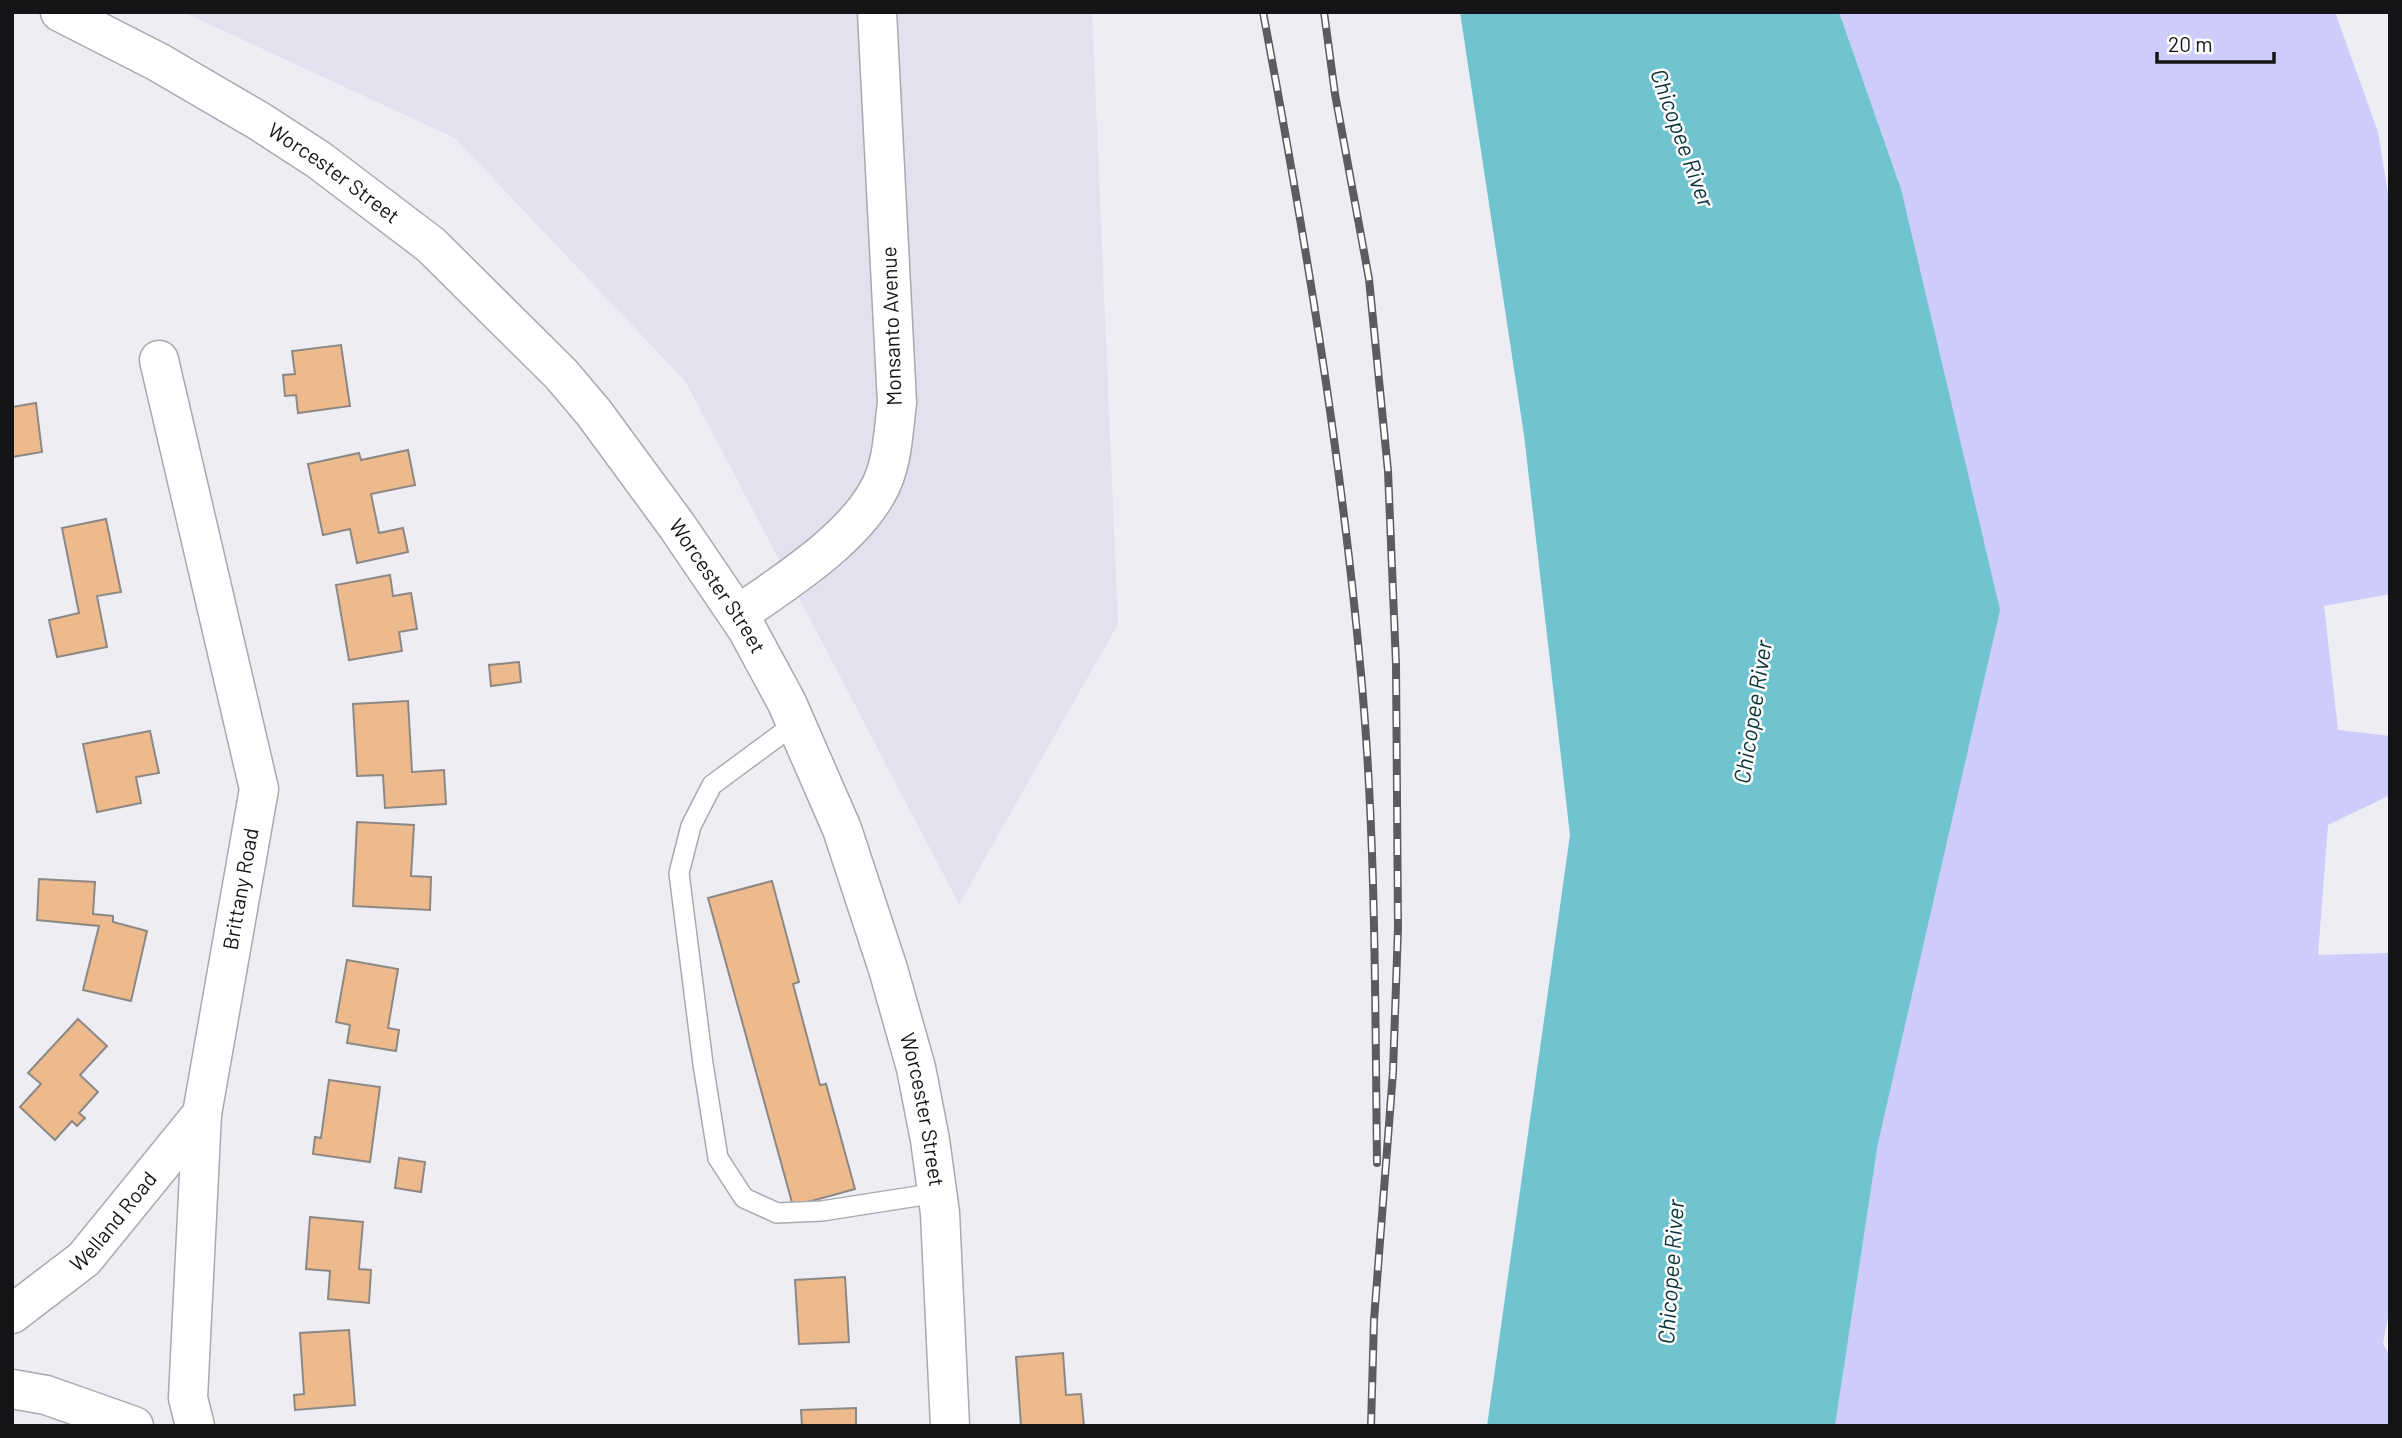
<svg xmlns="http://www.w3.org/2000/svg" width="2402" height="1438" font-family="Barlow,sans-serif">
<rect width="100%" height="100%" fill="#ededf3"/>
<!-- built -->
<path fill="#e1e1ef" d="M183 12H1092L1118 624 959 904 686 382 455 138Z"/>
<!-- green -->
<path fill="#cdccfb" d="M1839 12H2335L2378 132 2390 206V594L2324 606 2338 730 2390 736V795L2328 825 2318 955 2390 953V1307L2383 1343 2390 1357V1426H1835L1878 1143 1901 189Z"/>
<!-- water -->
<path fill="#70c4cf" d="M1460 12H1839L1901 189 2000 610 1878 1143 1835 1426H1487L1570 835 1524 435Z"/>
<!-- building -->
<path fill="#edba8e" stroke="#8d8884" stroke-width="2" d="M341 345 350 406 298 413 296 395 285 396 283 375 295 374 292 351Z
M36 403 42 452 12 457V407Z
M408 450 415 485 371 494 379 533 403 528 408 552 357 563 350 529 323 535 308 464 359 453 361 460Z
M106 519 121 592 97 596 107 647 57 657 49 620 79 613 62 528Z
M390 575 393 596 411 593 417 629 399 632 402 651 349 660 336 585Z
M519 662 521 682 491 686 489 665Z
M408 701 412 772 444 770 446 804 385 808 383 775 357 776 353 704Z
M150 731 159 773 136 777 141 803 97 812 83 744Z
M357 822 414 825 411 876 431 877 430 910 353 906Z
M39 879 95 882 93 914 113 916V922L147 931 131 1001 83 990 99 926 37 920Z
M772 881 799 982 793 984 820 1085 826 1084 855 1189 793 1206 708 898Z
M347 960 398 969 388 1028 399 1030 396 1051 347 1043 350 1025 336 1022Z
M78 1019 107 1046 80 1075 98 1092 79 1113 85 1118 77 1126 72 1121 55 1140 20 1107 41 1084 28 1073Z
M329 1080 380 1087 370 1162 313 1154 315 1137 321 1138Z
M399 1158 425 1162 421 1192 395 1188Z
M310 1217 363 1222 359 1269 371 1270 369 1303 328 1299 330 1271 306 1269Z
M845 1277 849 1342 799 1344 795 1280Z
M349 1330 355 1405 295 1410 294 1395 304 1394 300 1333Z
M1063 1353 1066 1395 1081 1394 1084 1426H1021L1016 1357Z
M856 1408V1426H802L801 1410Z"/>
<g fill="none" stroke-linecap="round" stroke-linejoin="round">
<defs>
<path id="lane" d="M796 723 712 785 691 826 679 873 703 1064 718 1158 744 1198 777 1213 822 1211 937 1193"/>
<g id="street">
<path d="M159 360 259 789 202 1114 188 1398 195 1426"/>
<path d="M738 615C783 583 851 541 878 491 893 465 893 432 897 403L877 12"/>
<path id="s1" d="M12 1314 84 1259 202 1114"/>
<path d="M12 1389 46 1395 134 1426"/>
</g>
<g id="secondary">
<path id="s2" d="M60 12 158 62 259 121 319 160 431 245 561 374 594 413 677 526 747 629 787 703 842 829 888 969 916 1068 930 1140 940 1213 950 1426"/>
</g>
</defs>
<!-- lane casing -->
<use href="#lane" stroke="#a9a9af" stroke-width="22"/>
<!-- street casing -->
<use href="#street" stroke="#a9a9af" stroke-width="41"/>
<!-- secondary casing -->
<use href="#secondary" stroke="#a9a9af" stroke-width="41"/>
<!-- lane -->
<use href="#lane" stroke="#fff" stroke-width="19"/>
<!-- street -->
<use href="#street" stroke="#fff" stroke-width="38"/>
<!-- secondary -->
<use href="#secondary" stroke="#fff" stroke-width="38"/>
<defs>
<path id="rail" d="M1263 12C1304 231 1341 452 1361 674 1376 836 1375 1000 1377 1163
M1324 12 1335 94 1369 279 1388 471 1396 664 1398 928 1393 1072 1374 1320 1371 1426"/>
</defs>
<!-- rail casing -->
<use href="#rail" stroke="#5c5c60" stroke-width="8"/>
<!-- rail -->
<use href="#rail" stroke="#fff" stroke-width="5" stroke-dasharray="16" stroke-linecap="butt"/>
</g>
<g text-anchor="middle" stroke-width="5" stroke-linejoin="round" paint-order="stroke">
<!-- street labels -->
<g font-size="21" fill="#141416" stroke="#fff">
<text dy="7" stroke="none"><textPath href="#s2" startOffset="318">Worcester Street</textPath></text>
<text transform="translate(892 326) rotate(-92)" y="7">Monsanto Avenue</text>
<text dy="7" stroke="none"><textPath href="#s2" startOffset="886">Worcester Street</textPath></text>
<text transform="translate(241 889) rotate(-80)" y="7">Brittany Road</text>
<text dy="7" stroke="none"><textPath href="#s2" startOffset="1452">Worcester Street</textPath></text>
<text dy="7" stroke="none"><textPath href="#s1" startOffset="138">Welland Road</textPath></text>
</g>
<!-- water labels -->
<g font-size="23" font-style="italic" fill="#0a3439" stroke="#fff">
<text transform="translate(1682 138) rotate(70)" y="8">Chicopee River</text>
<text transform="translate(1753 712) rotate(-81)" y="8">Chicopee River</text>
<text transform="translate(1671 1272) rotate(-86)" y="8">Chicopee River</text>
</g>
</g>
<!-- border -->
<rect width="2402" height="1438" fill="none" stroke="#141416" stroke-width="28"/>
<!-- scale -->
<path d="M2157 52v10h117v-10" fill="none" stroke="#141416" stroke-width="3.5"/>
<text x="2168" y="52" font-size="21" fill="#141416" stroke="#ffffff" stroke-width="5" paint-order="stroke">20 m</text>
</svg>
